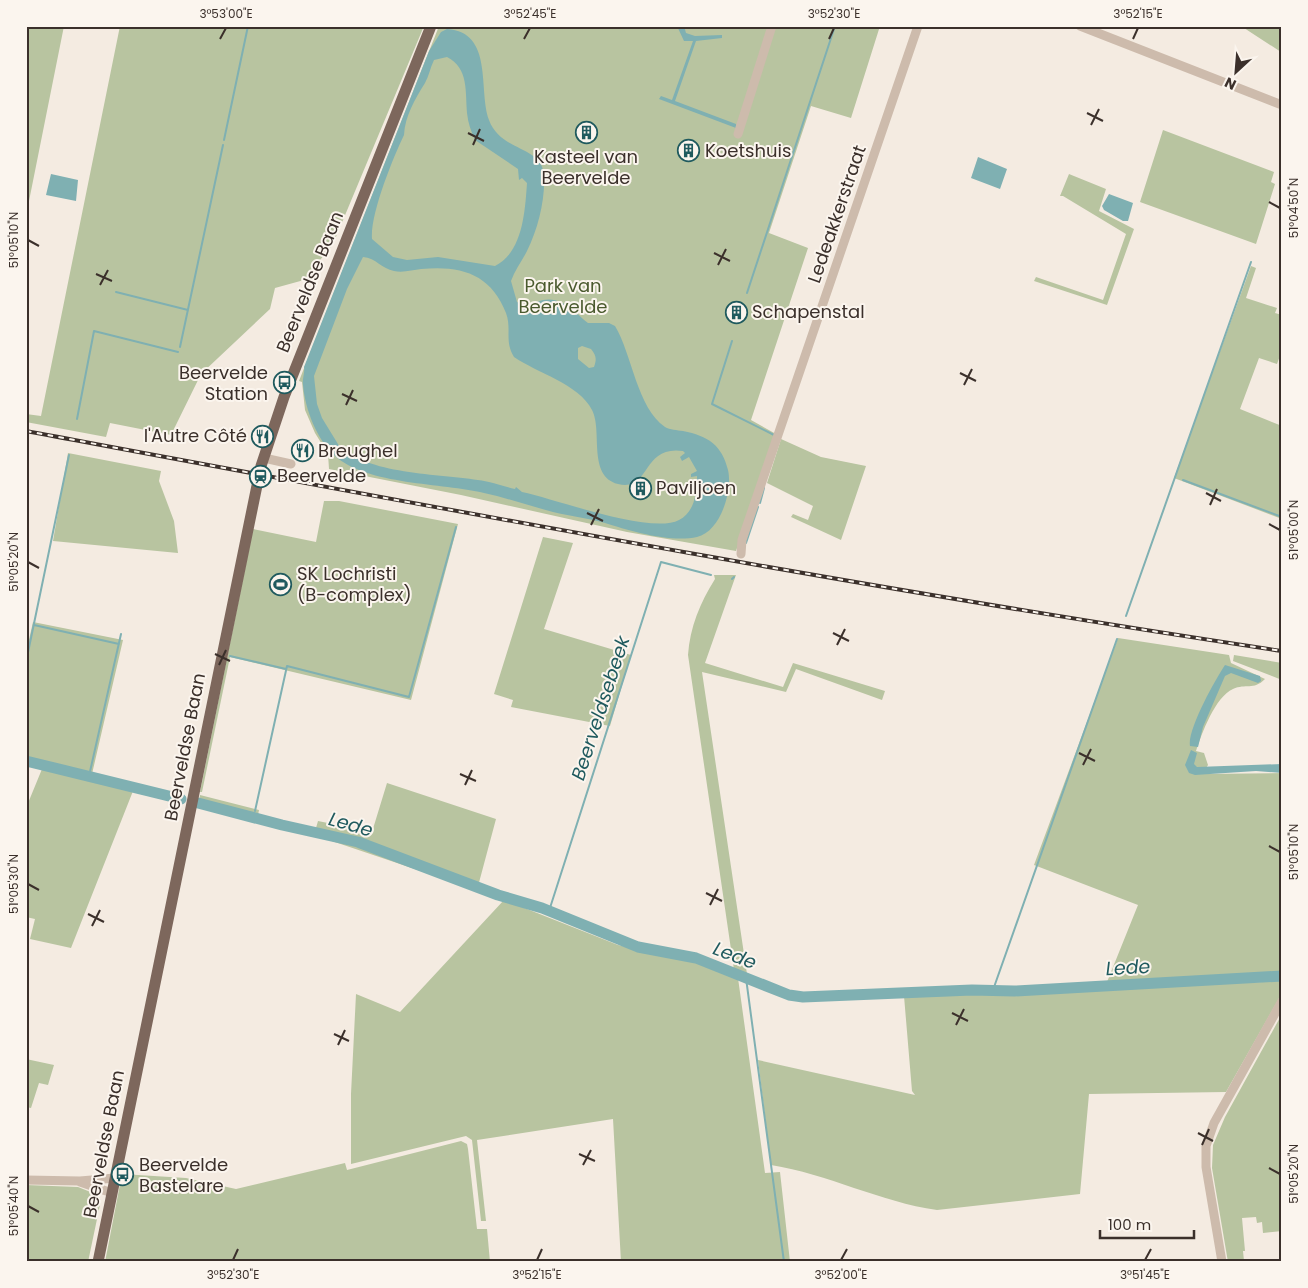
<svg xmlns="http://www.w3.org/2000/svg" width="1308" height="1288" font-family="Poppins,sans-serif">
<rect width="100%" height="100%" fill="#f4ebe1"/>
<!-- green -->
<path fill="#b8c4a0" d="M26 26H64L29 201H26Z
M120 26H424L333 244 304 280 275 288 270 309 201 374 171 435 110 423 106 437 26 422V414L41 416Z
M439 26H880L851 118 811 106 769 233 808 248 751 420 776 434 736 551 627 532 461 495 329 469 328 454 315 433 305 410 302 382 299 381Z
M1241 26H1282V52H1281Z
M1163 130 1274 172 1271 182 1275 184 1256 244 1140 202Z
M1069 174 1106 189 1099 211 1134 229 1107 305 1034 281 1036 277 1103 300 1126 234 1063 196H1060Z
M1251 266 1256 268 1246 298 1277 308 1275 313 1282 315V350L1277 364 1259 358 1240 409 1282 426V519L1174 478Z
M781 439 821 457 866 466 841 540 791 517 793 514 808 520 813 506 767 483Z
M68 453 161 471 159 481 174 521 178 553 53 541Z
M324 501H339L458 524 411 700 230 657 202 792H200L253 529 316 542Z
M543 537 573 543 544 629 631 655 610 726 511 707 513 700 494 694Z
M714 575H736L705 663 783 687 793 663 885 691 882 700 796 669 786 692 702 672 747 974 734 970 688 655C690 627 700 603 715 579Z
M33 622 123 640 92 774 26 757V653Z
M1118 638 1229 655 1231 663 1265 679C1253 691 1246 683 1233 689 1215 697 1202 733 1196 751L1204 753 1208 765 1202 774 1282 773V952H1280L1282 973 1107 982 1138 905 1034 865Z
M1234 655 1282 663V680L1233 661Z
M42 769 133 791 71 948 30 939 35 919 26 917V808Z
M387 783 496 819 477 890 314 835 318 821 372 832Z
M200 795 259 810 257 820 198 806Z
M504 900 618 945 698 963 738 978 765 1173 780 1172 790 1262H621L613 1119 477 1140 486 1221H481L472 1140 466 1136 351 1164V1094L356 994 400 1012Z
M1282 979V993L1226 1092 1089 1094 1080 1194 937 1210C880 1202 828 1174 771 1165L758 1060 915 1095 912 1091 904 996 1263 982Z
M1282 1014V1231L1263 1233 1262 1222 1257 1223 1256 1217 1242 1218 1245 1251H1243L1244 1261 1250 1262H1228L1212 1168 1213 1145 1225 1117Z
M26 1059 54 1065 48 1085 39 1083 31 1108 26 1107Z
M461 1141 467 1144 468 1149 477 1229H487L490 1262H105L122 1174 186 1178 236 1189 345 1163 347 1170Z
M26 1185 78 1187 98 1195 101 1200 88 1262H26Z"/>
<!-- water -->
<path fill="#7fb0b2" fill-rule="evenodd" d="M677 26H684L686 33 695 36 722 35V38L696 41 675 101 736 124V128L659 99 661 96 672 100 693 41H684Z
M447 29C494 32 478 90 489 120 501 153 544 145 544 177 545 201 538 229 527 251 522 261 515 270 511 281L517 302 523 305C530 305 536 302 543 300 563 296 575 313 588 323H609L615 326C632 354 637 408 665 427 670 430 677 430 683 431 708 436 722 445 728 470 733 491 720 532 697 537 671 543 630 531 605 523 588 518 570 516 553 512 530 506 507 498 484 493 443 483 367 485 335 456 317 440 305 409 303 385 302 379 305 373 304 367L429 51 441 32ZM447 57C469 68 465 92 467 113 468 123 471 131 475 140L518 169 519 180 522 178 527 183C525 211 523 252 495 266L438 257 407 260 393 257 372 239C370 214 393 158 404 135 405 116 415 99 425 83 429 76 430 68 434 60ZM363 257C376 258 382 269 394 271 403 273 413 270 421 269 461 265 491 274 506 313 512 329 504 341 514 357 537 373 579 384 592 410 603 431 587 476 618 484 651 492 641 445 683 451L685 453 680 457 682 461 689 457 697 471 691 474V477L697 476C697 492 695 512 679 520 651 535 556 499 522 492L516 487 515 489C506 487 497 484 489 482 454 474 372 476 348 450L346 452 341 449 322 418 317 404 314 376 347 289ZM582 346 591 349C596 355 597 359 594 367L589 368 578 359V348Z
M978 157 1007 169 1000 189 971 178Z
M51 174 78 180 76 201 46 195Z
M1109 194 1133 203 1128 221H1123L1104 210 1102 206Z
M1225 665 1260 676 1261 681 1258 683 1231 673 1225 676 1203 727 1198 747 1190 746C1187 730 1215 680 1225 665Z
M1191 750 1197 753 1194 764 1197 767 1282 764V773L1256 771 1195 775 1189 773 1185 765Z"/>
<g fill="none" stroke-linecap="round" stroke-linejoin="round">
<!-- stream -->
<path stroke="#7fb0b2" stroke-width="2" d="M224 140 248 26
M116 292 188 310
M747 293 835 26
M732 341 712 404 774 435
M180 347 223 145
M77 419 94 331 178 352
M1183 480 1282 517
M760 503 764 488
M746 543 758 507
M732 579 734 577
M1126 616 1251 262
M34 625 119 644
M230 656 286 669
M26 662 69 455
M89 776 121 634
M255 811 287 666 409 697 456 527
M549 911 661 562 711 575
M746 978 784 1262
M993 990 1117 639"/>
<!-- river -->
<path stroke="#7fb0b2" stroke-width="11" d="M26 761 181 799
M198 803 282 825 358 842 498 895 542 908 638 947 696 958 789 995 803 997 972 990 1014 991 1282 976"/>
<!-- minor -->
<path stroke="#cdbbac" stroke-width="9" d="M1080 26 1282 105
M738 134 772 26
M264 458 291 464
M741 554 742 540 918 26
M26 1180 80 1181 115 1178
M80 1182 112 1193
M1222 1262 1206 1167V1146L1214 1123 1282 1001"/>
<!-- major -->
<path stroke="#7d675c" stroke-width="11" d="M98 1262 261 466 284 397 431 26"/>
<defs>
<path id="rail" d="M26 431C444 509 862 588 1282 651"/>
</defs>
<!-- rail casing -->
<use href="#rail" stroke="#3b302b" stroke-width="4"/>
<!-- rail -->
<use href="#rail" stroke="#fbf5ee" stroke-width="2" stroke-dasharray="5.5" stroke-linecap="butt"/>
</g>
<!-- ticks -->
<path fill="none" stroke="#3b302b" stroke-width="2" d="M220 39 226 28M524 39 530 28M829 39 834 28M1133 39 1138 28M1087 113 1103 121M1091 125 1099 109M468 133 484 141M473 145 480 129M1269 202 1280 208M28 240 39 246M714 253 730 261M718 265 726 249M96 274 112 281M100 285 108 270M960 373 976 381M964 385 972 369M342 394 357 401M346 405 353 390M1206 493 1221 501M1210 505 1217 489M587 513 603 521M1269 524 1280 530M591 525 599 509M28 562 39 568M833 633 849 641M837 645 845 629M215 654 230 661M219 665 226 650M1079 753 1095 761M1083 765 1091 749M460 774 476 781M465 785 472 770M1269 846 1280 852M28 884 39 890M706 893 722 901M710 905 718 889M88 914 104 922M92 926 100 910M952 1013 968 1021M956 1025 964 1009M334 1034 349 1041M338 1045 345 1030M1198 1133 1213 1141M1202 1145 1209 1129M579 1154 595 1161M583 1165 591 1150M1269 1168 1280 1174M28 1206 39 1212M233 1260 238 1249M537 1260 542 1249M841 1260 847 1249M1145 1260 1151 1249"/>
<!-- icons -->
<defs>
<symbol id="building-ring" viewBox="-11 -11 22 22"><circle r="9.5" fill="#fbf5ee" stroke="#1f5a5e" stroke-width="1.5"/><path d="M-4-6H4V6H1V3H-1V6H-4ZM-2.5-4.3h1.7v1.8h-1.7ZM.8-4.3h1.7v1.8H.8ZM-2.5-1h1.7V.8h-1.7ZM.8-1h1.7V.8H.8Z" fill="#1f5a5e"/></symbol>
<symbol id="bus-ring" viewBox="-11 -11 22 22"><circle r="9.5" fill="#fbf5ee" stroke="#1f5a5e" stroke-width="1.5"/><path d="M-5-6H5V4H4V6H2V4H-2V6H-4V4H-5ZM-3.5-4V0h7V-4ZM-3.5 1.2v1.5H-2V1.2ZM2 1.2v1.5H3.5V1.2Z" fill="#1f5a5e"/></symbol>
<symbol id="restaurant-ring" viewBox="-11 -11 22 22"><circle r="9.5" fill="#fbf5ee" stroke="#1f5a5e" stroke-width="1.5"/><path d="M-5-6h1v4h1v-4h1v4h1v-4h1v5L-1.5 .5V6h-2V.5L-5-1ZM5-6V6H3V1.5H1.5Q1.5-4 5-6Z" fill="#1f5a5e"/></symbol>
<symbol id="station-ring" viewBox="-11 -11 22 22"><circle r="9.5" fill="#fbf5ee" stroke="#1f5a5e" stroke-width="1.5"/><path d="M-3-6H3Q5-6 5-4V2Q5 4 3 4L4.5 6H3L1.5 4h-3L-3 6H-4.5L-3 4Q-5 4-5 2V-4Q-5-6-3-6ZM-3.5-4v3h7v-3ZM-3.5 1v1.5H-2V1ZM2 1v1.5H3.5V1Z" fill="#1f5a5e"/></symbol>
<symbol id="stadium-ring" viewBox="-11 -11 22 22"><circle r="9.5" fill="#fbf5ee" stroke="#1f5a5e" stroke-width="1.5"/><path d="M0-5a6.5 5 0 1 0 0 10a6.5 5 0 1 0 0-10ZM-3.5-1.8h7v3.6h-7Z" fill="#1f5a5e"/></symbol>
</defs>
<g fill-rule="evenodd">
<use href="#building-ring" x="574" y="120" width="25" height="25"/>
<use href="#building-ring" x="676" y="138" width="25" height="25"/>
<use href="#building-ring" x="724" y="300" width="25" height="25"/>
<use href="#bus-ring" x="272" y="370" width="25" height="25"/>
<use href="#restaurant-ring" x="250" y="424" width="25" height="25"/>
<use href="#restaurant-ring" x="290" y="438" width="25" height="25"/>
<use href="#station-ring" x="248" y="464" width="25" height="25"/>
<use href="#building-ring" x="628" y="476" width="25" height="25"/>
<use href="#stadium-ring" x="268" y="572" width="25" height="25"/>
<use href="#bus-ring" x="110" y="1162" width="25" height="25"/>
</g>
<g text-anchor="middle" stroke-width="4" stroke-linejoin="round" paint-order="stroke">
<!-- poi labels -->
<g font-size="18" fill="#3b302b" stroke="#fbf5ee" text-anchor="start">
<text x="705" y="157">Koetshuis</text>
<text x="586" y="163" text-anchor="middle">Kasteel van<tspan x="586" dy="21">Beervelde</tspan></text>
<text x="752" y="318">Schapenstal</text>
<text x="268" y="379" text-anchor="end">Beervelde<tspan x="268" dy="21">Station</tspan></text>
<text x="247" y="442" text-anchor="end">l'Autre Côté</text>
<text x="318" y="457">Breughel</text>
<text x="277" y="482">Beervelde</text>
<text x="656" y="494">Paviljoen</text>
<text x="297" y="580">SK Lochristi<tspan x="297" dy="21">(B-complex)</tspan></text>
<text x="139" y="1171">Beervelde<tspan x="139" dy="21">Bastelare</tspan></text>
</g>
<!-- street labels -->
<g font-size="18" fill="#3b302b" stroke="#fbf5ee">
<text transform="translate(837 214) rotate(-71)" y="6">Ledeakkerstraat</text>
<text transform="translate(310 282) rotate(-68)" y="6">Beerveldse Baan</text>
<text transform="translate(185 747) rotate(-79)" y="6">Beerveldse Baan</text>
<text transform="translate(104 1144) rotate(-79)" y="6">Beerveldse Baan</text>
</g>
<!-- park labels -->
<g font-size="18" fill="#4a5a2e" stroke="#fbf5ee">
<text x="563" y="292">Park van<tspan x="563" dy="21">Beervelde</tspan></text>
</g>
<!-- water labels -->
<g font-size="19" font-style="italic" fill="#1f5a5e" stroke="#fbf5ee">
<text transform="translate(600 708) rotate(-72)" y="7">Beerveldsebeek</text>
<text transform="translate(351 824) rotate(16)" y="7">Lede</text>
<text transform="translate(735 955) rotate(21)" y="7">Lede</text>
<text transform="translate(1128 967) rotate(-3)" y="7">Lede</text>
</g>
</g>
<!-- border -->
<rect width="1308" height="1288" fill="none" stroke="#fbf5ee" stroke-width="55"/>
<!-- north arrow -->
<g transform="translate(1236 72) rotate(206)" stroke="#fbf5ee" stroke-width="4" paint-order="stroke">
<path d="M0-4L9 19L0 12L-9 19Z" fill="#3b302b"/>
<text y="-8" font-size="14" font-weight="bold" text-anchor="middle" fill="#3b302b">N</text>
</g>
<!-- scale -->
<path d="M1100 1230v8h94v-8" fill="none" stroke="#3b302b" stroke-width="2.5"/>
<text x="1108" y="1230" font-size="15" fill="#3b302b" stroke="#fbf5ee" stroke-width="4" paint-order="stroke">100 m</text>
<rect x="28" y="28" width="1252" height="1232" fill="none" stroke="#3b302b" stroke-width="2"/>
<g font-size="12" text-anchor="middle" fill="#3b302b">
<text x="226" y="18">3°53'00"E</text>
<text x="530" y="18">3°52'45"E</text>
<text x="834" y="18">3°52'30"E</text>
<text x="1138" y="18">3°52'15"E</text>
<text transform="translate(1294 208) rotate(-90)" y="4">51°04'50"N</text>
<text transform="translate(14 240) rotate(-90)" y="4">51°05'10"N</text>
<text transform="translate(1294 530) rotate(-90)" y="4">51°05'00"N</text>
<text transform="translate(14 562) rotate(-90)" y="4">51°05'20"N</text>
<text transform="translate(1294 852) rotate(-90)" y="4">51°05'10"N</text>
<text transform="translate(14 884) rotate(-90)" y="4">51°05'30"N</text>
<text transform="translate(1294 1174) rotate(-90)" y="4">51°05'20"N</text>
<text transform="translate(14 1206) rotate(-90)" y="4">51°05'40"N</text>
<text x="233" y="1279">3°52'30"E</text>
<text x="537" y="1279">3°52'15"E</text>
<text x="841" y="1279">3°52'00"E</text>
<text x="1145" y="1279">3°51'45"E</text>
</g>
</svg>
